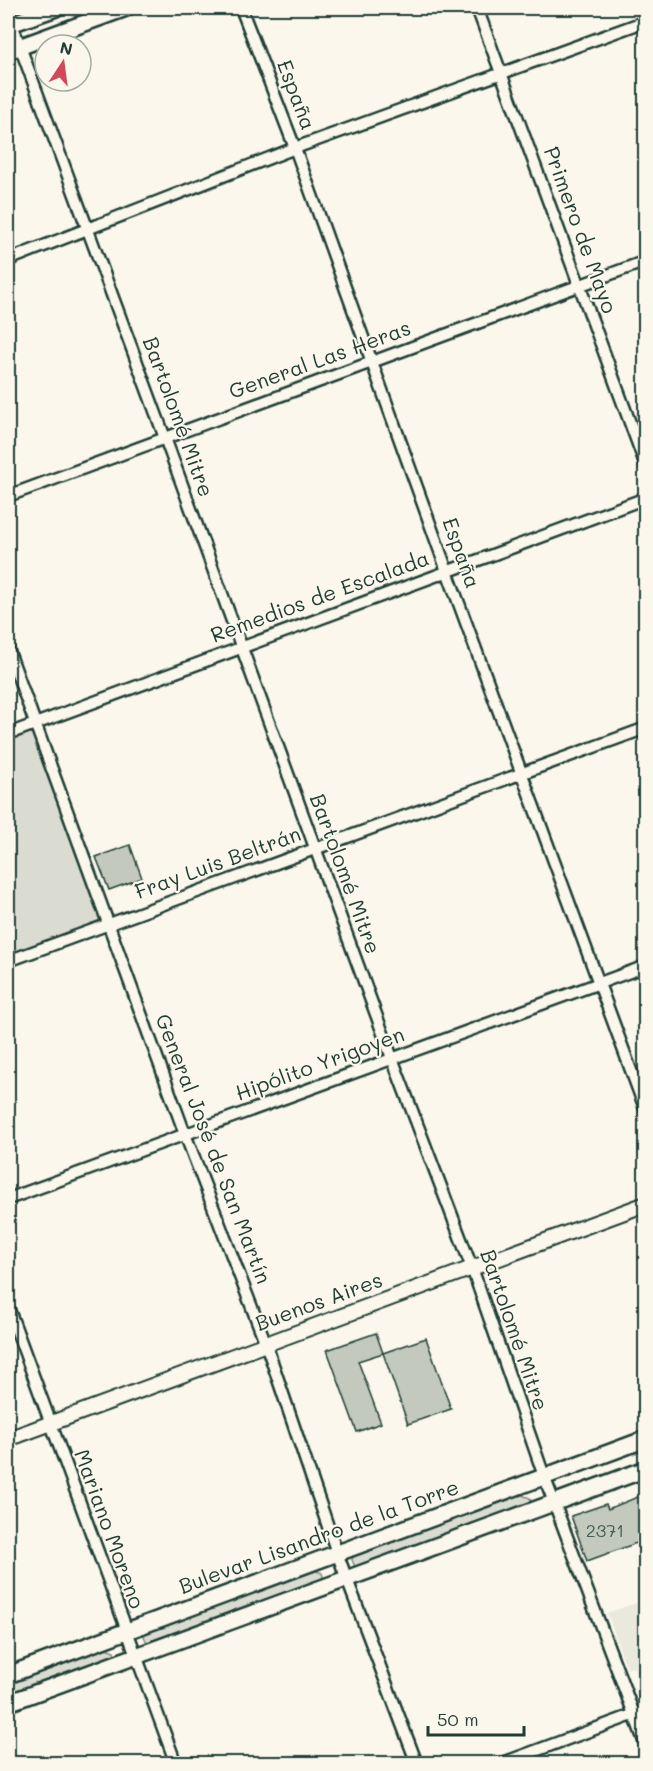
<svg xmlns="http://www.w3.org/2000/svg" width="653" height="1771" font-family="Mali,sans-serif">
<rect width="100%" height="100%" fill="#fbf7ec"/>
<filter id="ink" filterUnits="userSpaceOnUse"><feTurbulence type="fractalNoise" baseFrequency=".0167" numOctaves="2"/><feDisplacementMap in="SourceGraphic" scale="12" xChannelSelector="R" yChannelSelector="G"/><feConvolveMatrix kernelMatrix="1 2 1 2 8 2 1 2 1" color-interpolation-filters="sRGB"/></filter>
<g filter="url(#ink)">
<!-- built -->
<path fill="#eae9de" d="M645 1600V1680L639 1682 633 1667 627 1669 607 1613Z"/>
<!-- green -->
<path fill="#dbdcd1" stroke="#7d8c82" stroke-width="1.5" d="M34 724 108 924 8 961V734Z
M522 1495 530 1498 532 1504 362 1570 355 1567 352 1560 354 1554Z
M314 1570 322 1573 324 1580 154 1645 147 1643 144 1636 146 1630Z
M106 1648 114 1651 116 1658 8 1701V1683Z"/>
<!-- building -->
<path fill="#c4c9be" stroke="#1f3d34" stroke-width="1.5" d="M130 845 142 878 109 890 96 857Z
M376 1333 383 1353 358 1361 381 1423 357 1432 327 1350Z
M426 1338 451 1409 408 1424 383 1353Z
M645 1494V1540L587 1561 571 1516 606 1504 608 1509Z"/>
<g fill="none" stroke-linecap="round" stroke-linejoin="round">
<defs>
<path id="minor" d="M241 8 295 148 447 571 646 1111
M477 8 646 466
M8 14 165 438 392 1058 472 1268 544 1476 646 1746
M8 260 295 148 646 21
M8 496 646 261
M8 649 185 1134 266 1344 337 1553 417 1764
M8 734 646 498
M8 961 646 728
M8 1199 646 966
M8 1307 176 1764
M500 1764 646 1710"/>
<path id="tertiary" d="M8 1439 646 1204"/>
<path id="secondary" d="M8 25 56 8
M8 51 126 8
M8 1675 646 1439
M8 1703 646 1469"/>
</defs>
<!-- minor casing -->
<use href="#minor" stroke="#1f3d34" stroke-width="15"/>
<!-- tertiary casing -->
<use href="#tertiary" stroke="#1f3d34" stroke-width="18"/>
<!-- secondary casing -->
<use href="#secondary" stroke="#1f3d34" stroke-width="20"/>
<!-- minor -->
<use href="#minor" stroke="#fbf7ec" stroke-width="10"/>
<!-- tertiary -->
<use href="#tertiary" stroke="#fbf7ec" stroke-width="14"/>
<!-- secondary -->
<use href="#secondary" stroke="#fbf7ec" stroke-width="15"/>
</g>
</g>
<g text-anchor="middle" stroke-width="4.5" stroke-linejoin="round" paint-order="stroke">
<!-- number labels -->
<g font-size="18" fill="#486056">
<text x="605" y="1537">2371</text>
</g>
<!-- street labels -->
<g font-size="21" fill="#1f3d34" stroke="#fbf7ec">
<text transform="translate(296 95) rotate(69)" y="7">España</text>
<text transform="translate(580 230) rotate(70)" y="7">Primero de Mayo</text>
<text transform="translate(320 360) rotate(-20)" y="7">General Las Heras</text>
<text transform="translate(178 417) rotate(70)" y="7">Bartolomé Mitre</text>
<text transform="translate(461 553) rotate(70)" y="7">España</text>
<text transform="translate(320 597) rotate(-20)" y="7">Remedios de Escalada</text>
<text transform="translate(218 863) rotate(-20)" y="7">Fray Luis Beltrán</text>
<text transform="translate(345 874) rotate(70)" y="7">Bartolomé Mitre</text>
<text transform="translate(320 1064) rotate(-20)" y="7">Hipólito Yrigoyen</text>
<text transform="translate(213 1149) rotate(69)" y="7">General José de San Martín</text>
<text transform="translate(319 1302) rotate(-20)" y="7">Buenos Aires</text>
<text transform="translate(514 1330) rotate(71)" y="7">Bartolomé Mitre</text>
<text transform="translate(109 1529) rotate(70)" y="7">Mariano Moreno</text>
<text transform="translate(319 1537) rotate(-20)" y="7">Bulevar Lisandro de la Torre</text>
</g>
</g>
<!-- margin -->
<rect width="653" height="1771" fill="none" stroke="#fbf7ec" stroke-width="30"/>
<rect x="15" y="15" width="623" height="1741" fill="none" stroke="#1f3d34" stroke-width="2" filter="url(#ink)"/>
<!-- north arrow -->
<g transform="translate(63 63) rotate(13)"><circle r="28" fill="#fbf7ec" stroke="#a3ada2" stroke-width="1.5"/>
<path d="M0-4.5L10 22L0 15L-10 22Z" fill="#d1495b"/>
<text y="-9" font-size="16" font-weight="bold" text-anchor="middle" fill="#1f3d34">N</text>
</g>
<!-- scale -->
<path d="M428 1726v9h96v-9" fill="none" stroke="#1f3d34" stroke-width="3"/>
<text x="437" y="1726" font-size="18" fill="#1f3d34" stroke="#fbf7ec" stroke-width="4.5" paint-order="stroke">50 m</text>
</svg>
